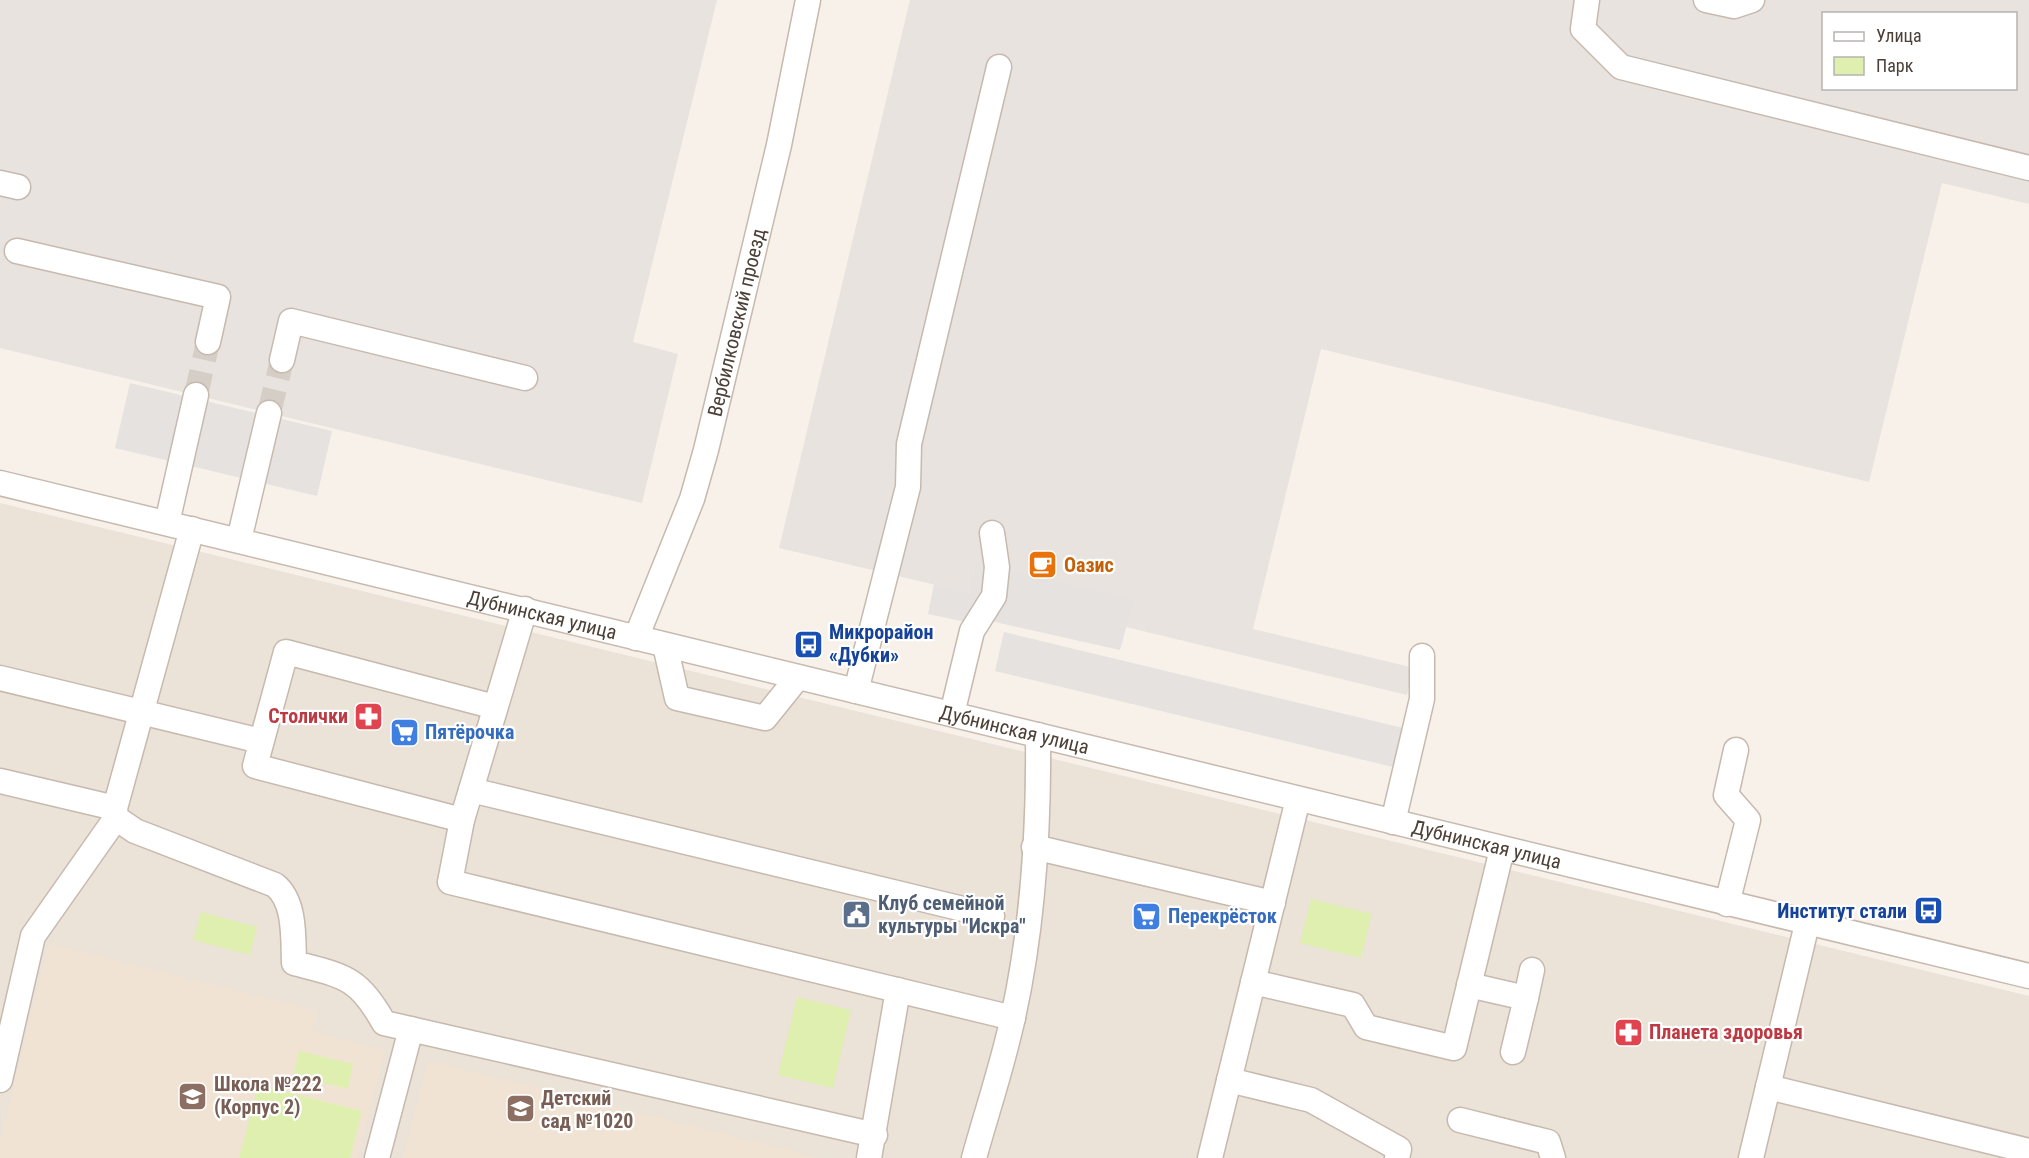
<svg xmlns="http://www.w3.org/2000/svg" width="2029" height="1158" font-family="'Roboto Condensed',sans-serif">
<rect width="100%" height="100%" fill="#f7f1ea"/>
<!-- residential -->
<path fill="#ebe2d8" d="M0 503 2029 996V1158H0Z"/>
<!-- industrial -->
<path fill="#e9e3df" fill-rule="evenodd" d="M0 0H717L633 342 678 354 642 503 0 348Z
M910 0H2029V204L1942 183 1869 482 1321 349 1253 629 1414 668 1407 695 1126 627 1133 599 970 593 779 548ZM1824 14H2016V88H1824Z"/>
<!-- education -->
<path fill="#f1e3d3" d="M49 944 317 1011 312 1032 385 1050 358 1158H0V1142Z
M428 1061 821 1158H403Z"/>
<!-- green -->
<path fill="#deefaf" d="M1311 899 1372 914 1361 958 1300 943Z
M201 912 257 927 250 955 193 940Z
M797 997 851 1010 833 1088 778 1075Z
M299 1051 353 1064 348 1089 293 1076Z
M258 1085 362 1111 350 1158H239Z"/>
<!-- parking -->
<path fill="#e5e2df" d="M130 383 332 431 317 496 115 448Z
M977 563 1134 599 1120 650 986 620 961 621 928 614 934 584 970 593Z
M1004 632 1403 728 1393 767 995 671Z"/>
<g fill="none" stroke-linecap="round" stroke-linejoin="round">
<!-- minor-tunnel -->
<path stroke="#d5cec6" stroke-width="24" stroke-dasharray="24 12" stroke-linecap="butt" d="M196 395 208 342
M269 413 282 360"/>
<defs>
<g id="minor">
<path d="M1587 0 1583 29 1621 67 2029 168"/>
<path d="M1706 0 1734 6 1752 0"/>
<path d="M0 183 18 187"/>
<path d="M17 251 218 297 208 342"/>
<path d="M282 360 291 321 525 378"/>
<path id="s1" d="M0 483 2029 976"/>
<path d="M167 523 196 395"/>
<path d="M239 540 269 413"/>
<path d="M525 609 462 820 450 882 1013 1018"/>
<path id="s2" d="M636 638 692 499 706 450 779 145 808 0"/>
<path d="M665 645 677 698 765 718 798 677"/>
<path d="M0 678 261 741"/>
<path d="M856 691 908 487 909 444 999 67"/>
<path d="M952 714 972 631 994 596 997 567 992 533"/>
<path d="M0 781 115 808 192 529"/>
<path d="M471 790 992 916"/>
<path d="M115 808 116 818 135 831 275 885C296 902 293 939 294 963 343 976 358 976 384 1023L875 1135"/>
<path d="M462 820 255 766 286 652 495 707"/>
<path d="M1393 822 1422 699V656"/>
<path d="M1034 847 1273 903"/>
<path d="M1727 904 1748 820 1726 795 1736 750"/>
<path d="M1253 982 1353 1005 1366 1027 1454 1048 1502 849"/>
<path d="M1469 985 1526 998 1513 1052"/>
<path d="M1526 998 1532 970"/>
<path d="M0 1080 33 936 116 818"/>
<path d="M1229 1080 1311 1100 1399 1149 1397 1158"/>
<path d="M1768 1087 2029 1151"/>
<path d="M1460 1120 1548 1142 1553 1158"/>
<path d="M377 1158 411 1029"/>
<path d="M869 1158 898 990"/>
<path d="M974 1158C987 1111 1003 1064 1013 1017 1033 927 1039 827 1038 735"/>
<path d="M1210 1158 1298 799"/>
<path d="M1751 1158 1807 924"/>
</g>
</defs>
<!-- minor casing -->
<use href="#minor" stroke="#c7b9ae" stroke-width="27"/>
<!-- minor -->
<use href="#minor" stroke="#fff" stroke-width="24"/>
</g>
<!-- icons -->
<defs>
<symbol id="cafe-square" viewBox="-11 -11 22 22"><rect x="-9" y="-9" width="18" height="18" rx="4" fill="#e8710a" stroke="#fff"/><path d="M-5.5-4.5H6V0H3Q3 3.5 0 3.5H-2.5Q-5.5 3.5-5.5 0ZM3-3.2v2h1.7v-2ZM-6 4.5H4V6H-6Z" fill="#fff"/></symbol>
<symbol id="bus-square" viewBox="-11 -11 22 22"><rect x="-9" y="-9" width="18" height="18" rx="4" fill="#1a4fb4" stroke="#fff"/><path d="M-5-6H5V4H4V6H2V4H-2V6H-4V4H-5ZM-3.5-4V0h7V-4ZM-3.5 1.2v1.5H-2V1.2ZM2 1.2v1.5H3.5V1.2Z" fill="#fff"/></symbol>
<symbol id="pharmacy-square" viewBox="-11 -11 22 22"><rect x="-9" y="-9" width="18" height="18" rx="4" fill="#e0444e" stroke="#fff"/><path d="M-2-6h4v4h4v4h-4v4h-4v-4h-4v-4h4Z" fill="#fff"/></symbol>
<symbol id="supermarket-square" viewBox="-11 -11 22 22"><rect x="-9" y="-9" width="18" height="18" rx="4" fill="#3f7fe0" stroke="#fff"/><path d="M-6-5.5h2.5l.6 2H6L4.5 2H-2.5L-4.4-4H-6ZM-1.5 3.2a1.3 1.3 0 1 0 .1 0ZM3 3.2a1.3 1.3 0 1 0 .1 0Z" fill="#fff"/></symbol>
<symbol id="civic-square" viewBox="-11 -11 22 22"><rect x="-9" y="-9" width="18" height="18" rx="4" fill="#5c6f8a" stroke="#fff"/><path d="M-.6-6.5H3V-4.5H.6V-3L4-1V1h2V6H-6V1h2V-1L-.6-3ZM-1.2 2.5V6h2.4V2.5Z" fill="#fff"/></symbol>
<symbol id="school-square" viewBox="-11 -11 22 22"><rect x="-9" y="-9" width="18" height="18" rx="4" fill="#8d6e63" stroke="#fff"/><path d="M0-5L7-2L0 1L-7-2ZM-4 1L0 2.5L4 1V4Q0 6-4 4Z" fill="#fff"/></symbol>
</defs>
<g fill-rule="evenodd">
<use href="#cafe-square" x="1026" y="548" width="33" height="33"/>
<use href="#bus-square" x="792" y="628" width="33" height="33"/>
<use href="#pharmacy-square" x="352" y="700" width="33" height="33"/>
<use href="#supermarket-square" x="388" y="716" width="33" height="33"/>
<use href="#bus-square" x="1912" y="894" width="33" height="33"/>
<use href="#civic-square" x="840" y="898" width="33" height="33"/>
<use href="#supermarket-square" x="1130" y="900" width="33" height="33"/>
<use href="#pharmacy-square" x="1612" y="1016" width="33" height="33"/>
<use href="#school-square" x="176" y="1080" width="33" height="33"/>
<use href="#school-square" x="504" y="1092" width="33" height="33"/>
</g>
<g text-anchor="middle" stroke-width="4.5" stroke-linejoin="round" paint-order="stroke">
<!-- street labels -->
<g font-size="20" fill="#4c4037" stroke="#fff">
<text dy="7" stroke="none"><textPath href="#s2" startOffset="332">Вербилковский проезд</textPath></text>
<text dy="7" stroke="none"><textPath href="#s1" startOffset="558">Дубнинская улица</textPath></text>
<text dy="7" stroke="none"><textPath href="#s1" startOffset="1044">Дубнинская улица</textPath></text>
<text dy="7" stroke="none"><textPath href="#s1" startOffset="1530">Дубнинская улица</textPath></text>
</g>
<!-- food labels -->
<g font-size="20" font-weight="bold" fill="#c56008" stroke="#fff" text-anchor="start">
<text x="1064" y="572">Оазис</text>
</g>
<!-- transit labels -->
<g font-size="20" font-weight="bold" fill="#164399" stroke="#fff" text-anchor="start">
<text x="829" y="639">Микрорайон<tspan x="829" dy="23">«Дубки»</tspan></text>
<text x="1907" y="918" text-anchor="end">Институт стали</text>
</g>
<!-- health labels -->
<g font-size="20" font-weight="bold" fill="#be3a42" stroke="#fff" text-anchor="end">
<text x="348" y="723">Столички</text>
<text x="1649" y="1039" text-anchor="start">Планета здоровья</text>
</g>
<!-- shop labels -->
<g font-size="20" font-weight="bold" fill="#366cbe" stroke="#fff" text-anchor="start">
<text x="425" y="739">Пятёрочка</text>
<text x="1168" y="923">Перекрёсток</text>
</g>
<!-- service labels -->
<g font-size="20" font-weight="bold" fill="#4e5e75" stroke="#fff" text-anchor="start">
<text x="878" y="910">Клуб семейной<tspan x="878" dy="23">культуры "Искра"</tspan></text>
</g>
<!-- education labels -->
<g font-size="20" font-weight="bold" fill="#785e54" stroke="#fff" text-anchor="start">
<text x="214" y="1091">Школа №222<tspan x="214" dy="23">(Корпус 2)</tspan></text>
<text x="541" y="1105">Детский<tspan x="541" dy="23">сад №1020</tspan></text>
</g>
</g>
<!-- legend -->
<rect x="1822" y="12" width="195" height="78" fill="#ffffff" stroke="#b7b3af" stroke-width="1.5"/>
<rect x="1834" y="32" width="30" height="9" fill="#ffffff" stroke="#b7b3af" stroke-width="1.5"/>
<text x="1876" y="42" font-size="18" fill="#4c4037">Улица</text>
<rect x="1834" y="57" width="30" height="18" fill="#deefaf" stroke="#b7b3af" stroke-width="1.5"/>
<text x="1876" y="72" font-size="18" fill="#4c4037">Парк</text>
</svg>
